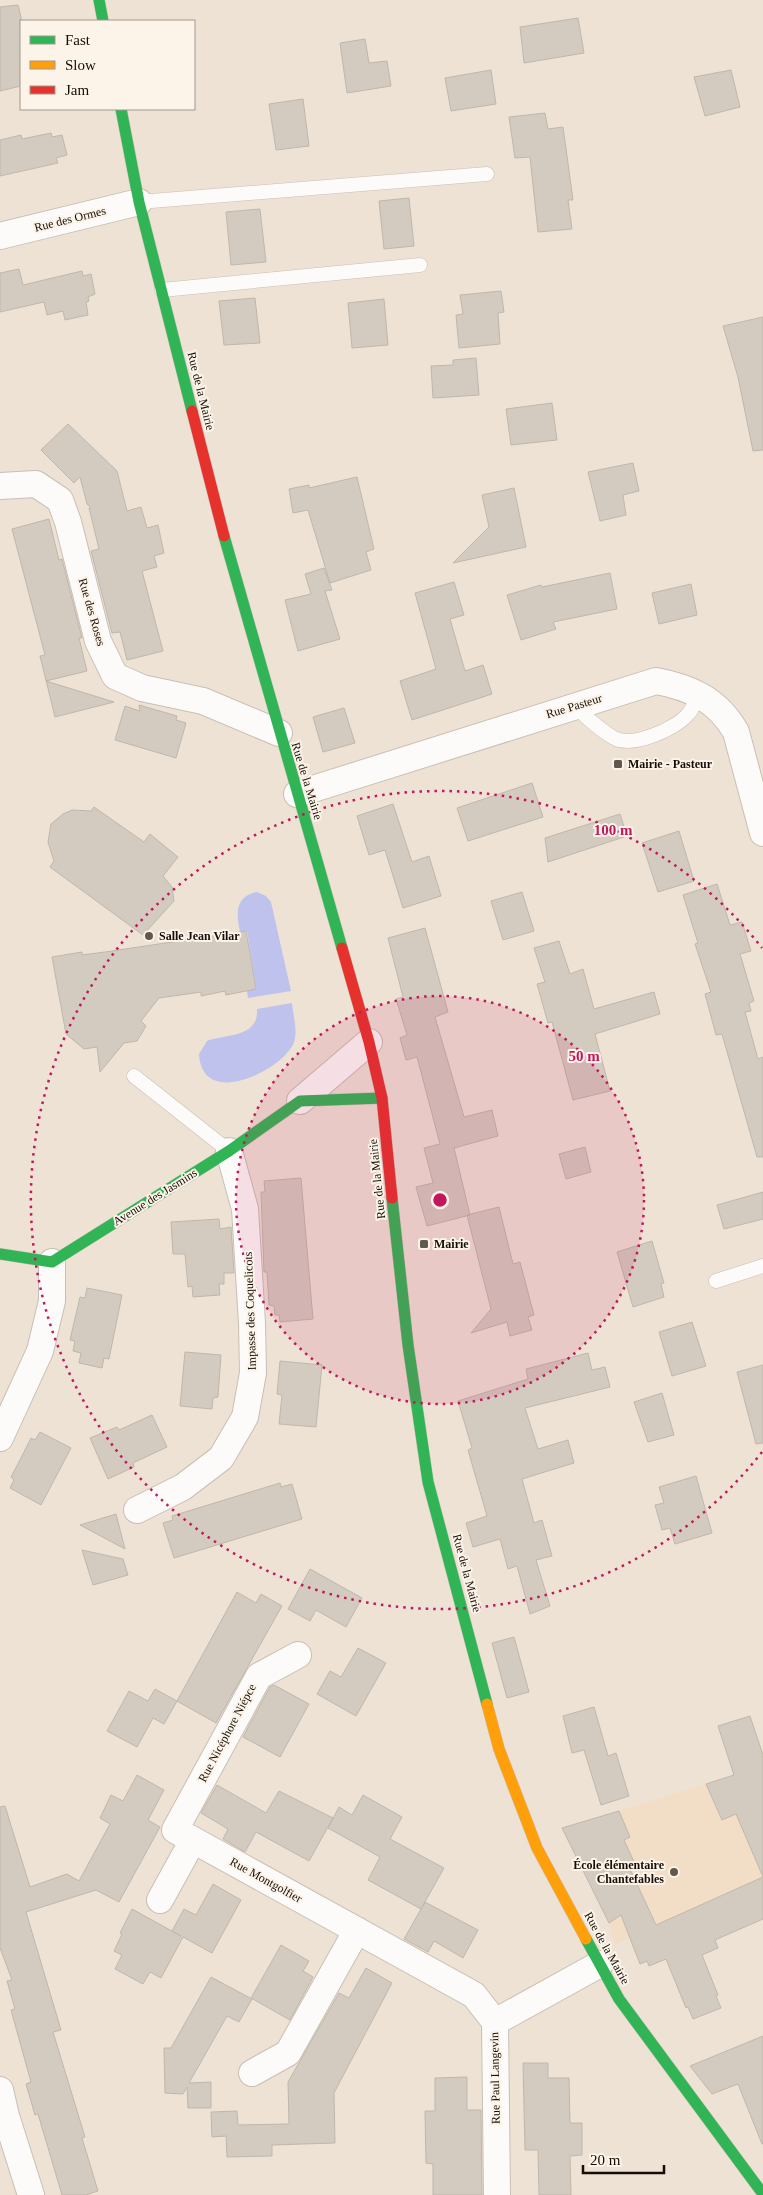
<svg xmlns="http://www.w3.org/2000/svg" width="763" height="2195" font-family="Georgia,serif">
<rect width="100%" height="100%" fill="#eee2d4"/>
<!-- built -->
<path fill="#f2ddc6" d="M763 1766V1919L715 1940 684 1963 666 1920 615 1945 609 1923 562 1829Z"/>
<!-- water -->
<path fill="#bec2ec" d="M257 892 266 896 271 902 291 991 248 998 247 991 256 988 247 931H240C236 914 235 896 257 892Z
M292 1003C293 1015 298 1031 294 1042 285 1069 202 1111 199 1054L207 1041C226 1034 259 1038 257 1009Z"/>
<!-- building -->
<path fill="#d4cbc0" stroke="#c0b7ac" d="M18 5 21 17V86L0 91V7Z
M578 18 584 53 524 63 520 27Z
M365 39 369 63 387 61 391 86 347 93 340 43Z
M491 70 496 104 451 111 445 78Z
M731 70 740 107 705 116 694 77Z
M303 99 309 146 276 150 269 104Z
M545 113 548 129 563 127 573 200H568L572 229 538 232 530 157 515 158 509 117Z
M51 133 52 137 62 135 67 155 56 158 58 163 0 176V140L21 135 22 139Z
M409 198 414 246 384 249 379 201Z
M260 209 266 262 231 265 226 212Z
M19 269 23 285 82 271 83 276 91 274 95 294 88 297 89 301 86 302 88 315 65 320 63 311 47 315 44 302 0 312V273Z
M501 291 504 312 498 313 500 344 459 348 456 315 463 314 460 295Z
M255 298 260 343 224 345 219 301Z
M384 299 388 345 352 348 348 303Z
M763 317V450L753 451 738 377 723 326Z
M476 358 479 395 433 398 431 366 453 365V360Z
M552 403 557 440 511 445 506 409Z
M68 424 117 471 127 511 141 507 147 528 158 525 164 553 154 556 157 567 142 571 163 651 127 660 120 632 112 633 91 551 99 549 89 508H91L87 504 80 477 74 483 41 450Z
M633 463 639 491 623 495 626 515 600 521 588 472Z
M357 477 374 549 366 552 371 570 330 583 308 510 293 513 289 489 309 485V488Z
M514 488 526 547 453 563 489 527 482 495Z
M49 519 59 560 62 559 82 638H79L87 671 46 681 114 702 55 717 40 656 45 655 12 529Z
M324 568 332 590 325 591 340 639 298 651 285 600 311 594 305 574Z
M610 573 617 609 553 622 556 629 521 640 507 595 541 585 542 587Z
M454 582 464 615 450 619 465 671 483 665 492 694 412 720 400 681 436 669 415 593Z
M691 584 697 615 659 624 652 593Z
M139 705 177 716 176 720 186 723 176 758 115 740 125 706 140 711Z
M344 708 355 743 323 752 313 717Z
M532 783 543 817 468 841 457 808Z
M393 804 412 862 429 856 441 896 403 908 385 850 369 855 357 816Z
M94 807 144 842 150 834 178 857 163 876 172 887 174 901 143 935 50 867 54 861 48 842 51 824 63 814 72 810 91 811Z
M620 814 627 836 548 862 545 838Z
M679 831 694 881 658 892 642 843Z
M717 884 730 925 742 922 751 951 740 954 754 1001 749 1003 751 1011 745 1012 758 1059 763 1057V1157H757L722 1034 716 1035 705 994 711 992 695 944 698 943 683 895Z
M522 892 534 931 503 940 491 901Z
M425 928 448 1012 435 1017 464 1117 492 1110 498 1136 454 1148 470 1215 427 1226 416 1187 433 1183 424 1148 440 1144 417 1057 406 1060 400 1038 407 1035 396 999 403 997 388 938Z
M246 931 256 989 226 995 225 991 201 996V992L159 998 141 1021 146 1026 137 1041 124 1043 100 1072 97 1047 84 1049 66 1034 52 957 82 952V955L105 952Z
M559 941 570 974 583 969 594 1009 654 992 660 1014 595 1034 610 1091 573 1100 552 1022 548 1023 537 984 545 982 534 948Z
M585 1147 591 1172 566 1179 559 1154Z
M301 1178 313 1319 280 1322 279 1315H275L274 1306 269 1305 267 1272H264L261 1192H265L264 1181Z
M763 1192V1219L724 1229 717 1205Z
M499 1207 513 1264 520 1262 534 1315 528 1317 532 1330 510 1336 507 1322 471 1333 491 1309 467 1215Z
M219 1219 220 1229 231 1227 234 1273H224V1284H219L220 1295 193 1297 192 1286 188 1287 185 1254H173L171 1222Z
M652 1241 664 1283 661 1284 664 1297 633 1307 617 1252Z
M87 1288 122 1295 109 1359 104 1358 102 1368 79 1363 81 1353 73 1351 75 1341 70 1340 80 1297 85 1298Z
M692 1322 706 1366 672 1376 659 1332Z
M185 1352 221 1355 218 1397 213 1398 212 1409 180 1406Z
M588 1353 592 1370 605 1367 610 1387 525 1408 538 1449 568 1440 574 1463 522 1479 534 1523 542 1520 552 1556 536 1560 550 1606 530 1614 517 1566 508 1569 500 1539 473 1547 466 1523 487 1516 468 1450 472 1448 458 1401 528 1379 526 1369Z
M280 1361 322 1365 316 1427 279 1424 282 1395 277 1394Z
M763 1365V1443L756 1444 737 1372Z
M662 1393 674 1435 648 1442 634 1402Z
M152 1415 167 1447 133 1463 134 1467 108 1479 90 1438 117 1427 119 1430Z
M40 1432 71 1448 41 1505 10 1488 14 1480 11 1477 21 1458 31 1438 35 1440Z
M696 1476 712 1533 675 1544 670 1528 662 1530 655 1505 664 1503 659 1487Z
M280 1483 281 1487 292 1484 302 1519 174 1558 163 1523 173 1520 172 1516Z
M116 1514 125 1549 80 1525Z
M82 1550 123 1559 128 1575 93 1585Z
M310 1569 362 1598 346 1627 316 1610 310 1621 288 1609Z
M237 1592 256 1603 261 1594 282 1606 216 1723 177 1701Z
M514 1637 529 1692 507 1698 492 1643Z
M358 1648 386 1663 356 1716 317 1694 330 1671 341 1677Z
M274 1685 309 1704 280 1757 243 1737 270 1687Z
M155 1689 177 1701 164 1724 153 1718 137 1747 107 1731 129 1691 148 1701Z
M594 1707 608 1756 616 1753 629 1796 601 1805 584 1750 572 1753 563 1716Z
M750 1716 763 1755V1877L736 1814 722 1820 706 1784 734 1775 718 1726Z
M137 1775 164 1790 148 1820 160 1827 119 1902 96 1890 26 1912 61 2030 53 2032 85 2137 82 2138 98 2191 86 2195H62L38 2114 35 2115 26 2084 31 2082 11 2010 15 2009 7 1981 12 1980 0 1948V1807L5 1806 30 1887 67 1874 79 1881 110 1824 100 1818 111 1795 123 1801Z
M217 1785 266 1813 279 1791 333 1818 309 1861 256 1832 245 1852 223 1839 228 1829 201 1813Z
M363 1795 402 1817 390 1839 444 1868 421 1909 368 1880 380 1857 328 1828 339 1807 352 1815Z
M619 1811 630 1837 624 1840 635 1864 629 1867 656 1925 763 1877V1919L715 1940 718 1948 702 1955 718 1995 716 1996 721 2008 693 2019 688 2007 686 2008 666 1959 649 1966 647 1961 640 1964 621 1915 609 1923 562 1828Z
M213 1884 241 1900 212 1953 183 1937 161 1978 150 1972 143 1984 115 1969 122 1955 114 1951 122 1934 120 1933 132 1909 181 1936 172 1931 184 1909 196 1915Z
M425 1902 478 1930 463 1958 434 1941 428 1952 404 1939Z
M281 1945 309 1961 303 1971 313 1977 290 2020 251 1998Z
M366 1968 392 1983 334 2093 335 2143 272 2145V2156L227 2157 226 2136 212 2137 211 2112 237 2111 238 2125 289 2124 288 2082 339 1993 349 1998Z
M211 1977 252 1999 239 2022 227 2016 189 2083 211 2082V2108H188L187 2087 183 2094 165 2093 164 2048H171Z
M763 2036V2144H762L738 2084 712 2094 690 2066Z
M523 2063H548V2078H569L570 2123H582V2155L570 2156 571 2195H539L538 2150H525Z
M467 2077V2110H481L482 2195H433V2164L426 2163 425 2111H435V2078Z"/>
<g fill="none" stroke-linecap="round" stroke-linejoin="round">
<defs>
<path id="lane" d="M139 202 487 174
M162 290 420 265
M575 706C586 717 600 730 614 738 632 748 676 729 688 714 693 709 696 700 699 693
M134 1076 229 1151
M716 1281 763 1266"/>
<path id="street" d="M0 236 139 202
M0 486 36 484 60 500 68 522 98 641 115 676 142 688 203 701 279 733
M297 794 656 681C690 687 718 700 736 732L763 833
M300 1101 369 1042
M0 1438 40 1351 52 1301V1262
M137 1510 183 1487 221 1458 245 1417 253 1373 252 1323 245 1209 229 1151
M298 1655 259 1676 175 1830 474 1995 495 2022
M160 1900 193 1840
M252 2073 288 2053 357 1930
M0 2090 6 2116 31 2195
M497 2195 495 2022 600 1964"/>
<path id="fast" d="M99 0 103 21
M121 109 139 202 192 411
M224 536 342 948
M392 1198 408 1345 428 1482 487 1704
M0 1254 52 1262 229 1151 300 1101 382 1098
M586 1939 619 1999 763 2194"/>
<path id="slow" d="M487 1704 499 1749 537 1848 586 1939"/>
<path id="jam" d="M192 411 224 536
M342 948 369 1042 382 1098 392 1198"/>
</defs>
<!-- lane casing -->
<use href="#lane" stroke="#c8bfb4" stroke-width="15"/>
<!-- street casing -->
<use href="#street" stroke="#c8bfb4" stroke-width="28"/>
<!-- fast casing -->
<use href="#fast" stroke="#c8bfb4" stroke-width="12"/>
<!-- slow casing -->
<use href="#slow" stroke="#c8bfb4" stroke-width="12"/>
<!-- jam casing -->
<use href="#jam" stroke="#c8bfb4" stroke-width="12"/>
<!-- lane -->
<use href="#lane" stroke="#fcfbf9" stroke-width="14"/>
<!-- street -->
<use href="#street" stroke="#fcfbf9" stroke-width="26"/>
<!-- fast -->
<use href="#fast" stroke="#30b455" stroke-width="11"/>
<!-- slow -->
<use href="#slow" stroke="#ff9f0a" stroke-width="11"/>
<!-- jam -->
<use href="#jam" stroke="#e5322d" stroke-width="11"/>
</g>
<!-- distance rings -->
<circle cx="440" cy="1200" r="204" fill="#c2185b" fill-opacity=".12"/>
<g fill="none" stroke="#c2185b" stroke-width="2.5" stroke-dasharray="2.5 5">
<circle cx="440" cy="1200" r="204"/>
<path d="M762 1452A409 409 0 1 1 762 948"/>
</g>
<!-- markers -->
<g fill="#62584e" stroke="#fcf3e9" stroke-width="2">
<rect x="613" y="759" width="10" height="10" rx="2.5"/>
<circle cx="149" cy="936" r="5"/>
<rect x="419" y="1239" width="10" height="10" rx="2.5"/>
<circle cx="674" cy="1872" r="5"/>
</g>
<g text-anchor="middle" stroke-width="4" stroke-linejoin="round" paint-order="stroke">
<!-- street labels -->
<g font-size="12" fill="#160e06" stroke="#fcf3e9">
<text transform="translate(70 219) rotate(-14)" y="4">Rue des Ormes</text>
<text transform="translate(201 391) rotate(76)" y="4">Rue de la Mairie</text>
<text transform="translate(92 612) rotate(74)" y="4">Rue des Roses</text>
<text transform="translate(574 706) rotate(-17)" y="4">Rue Pasteur</text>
<text transform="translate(307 781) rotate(73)" y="4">Rue de la Mairie</text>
<text transform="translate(377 1179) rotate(-96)" y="4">Rue de la Mairie</text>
<text transform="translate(155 1197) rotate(-32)" y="4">Avenue des Jasmins</text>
<text transform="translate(250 1311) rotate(-92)" y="4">Impasse des Coquelicots</text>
<text transform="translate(467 1573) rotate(75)" y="4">Rue de la Mairie</text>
<text transform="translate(227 1733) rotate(-62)" y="4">Rue Nicéphore Niépce</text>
<text transform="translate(266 1880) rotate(29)" y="4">Rue Montgolfier</text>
<text transform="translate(607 1948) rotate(61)" y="4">Rue de la Mairie</text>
<text transform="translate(495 2078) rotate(-91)" y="4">Rue Paul Langevin</text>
</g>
<!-- poi labels -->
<g font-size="12" font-weight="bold" fill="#160e06" stroke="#fcf3e9" text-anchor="start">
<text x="628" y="768">Mairie - Pasteur</text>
<text x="159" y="940">Salle Jean Vilar</text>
<text x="434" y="1248">Mairie</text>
<text x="664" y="1869" text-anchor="end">École élémentaire<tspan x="664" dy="14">Chantefables</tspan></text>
</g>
</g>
<circle cx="440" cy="1200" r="8" fill="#c2185b" stroke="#fcf3e9" stroke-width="2.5"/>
<g font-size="15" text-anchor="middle" font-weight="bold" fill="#c2185b" stroke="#fcf3e9" stroke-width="4" stroke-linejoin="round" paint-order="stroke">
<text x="613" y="835">100 m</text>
<text x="584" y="1061">50 m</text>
</g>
<!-- legend -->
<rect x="20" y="20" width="175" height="90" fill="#fcf3e9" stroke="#a0978e"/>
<rect x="30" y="36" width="25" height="8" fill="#30b455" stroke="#a0978e"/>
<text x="65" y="45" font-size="15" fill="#160e06">Fast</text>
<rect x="30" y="61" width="25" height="8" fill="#ff9f0a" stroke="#a0978e"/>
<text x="65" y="70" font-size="15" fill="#160e06">Slow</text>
<rect x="30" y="86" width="25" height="8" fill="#e5322d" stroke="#a0978e"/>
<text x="65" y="95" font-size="15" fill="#160e06">Jam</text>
<!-- scale -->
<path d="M583 2165v8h81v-8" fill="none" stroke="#160e06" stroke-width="2.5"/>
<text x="590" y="2165" font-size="15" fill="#160e06" stroke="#fcf3e9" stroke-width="4" paint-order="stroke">20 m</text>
</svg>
